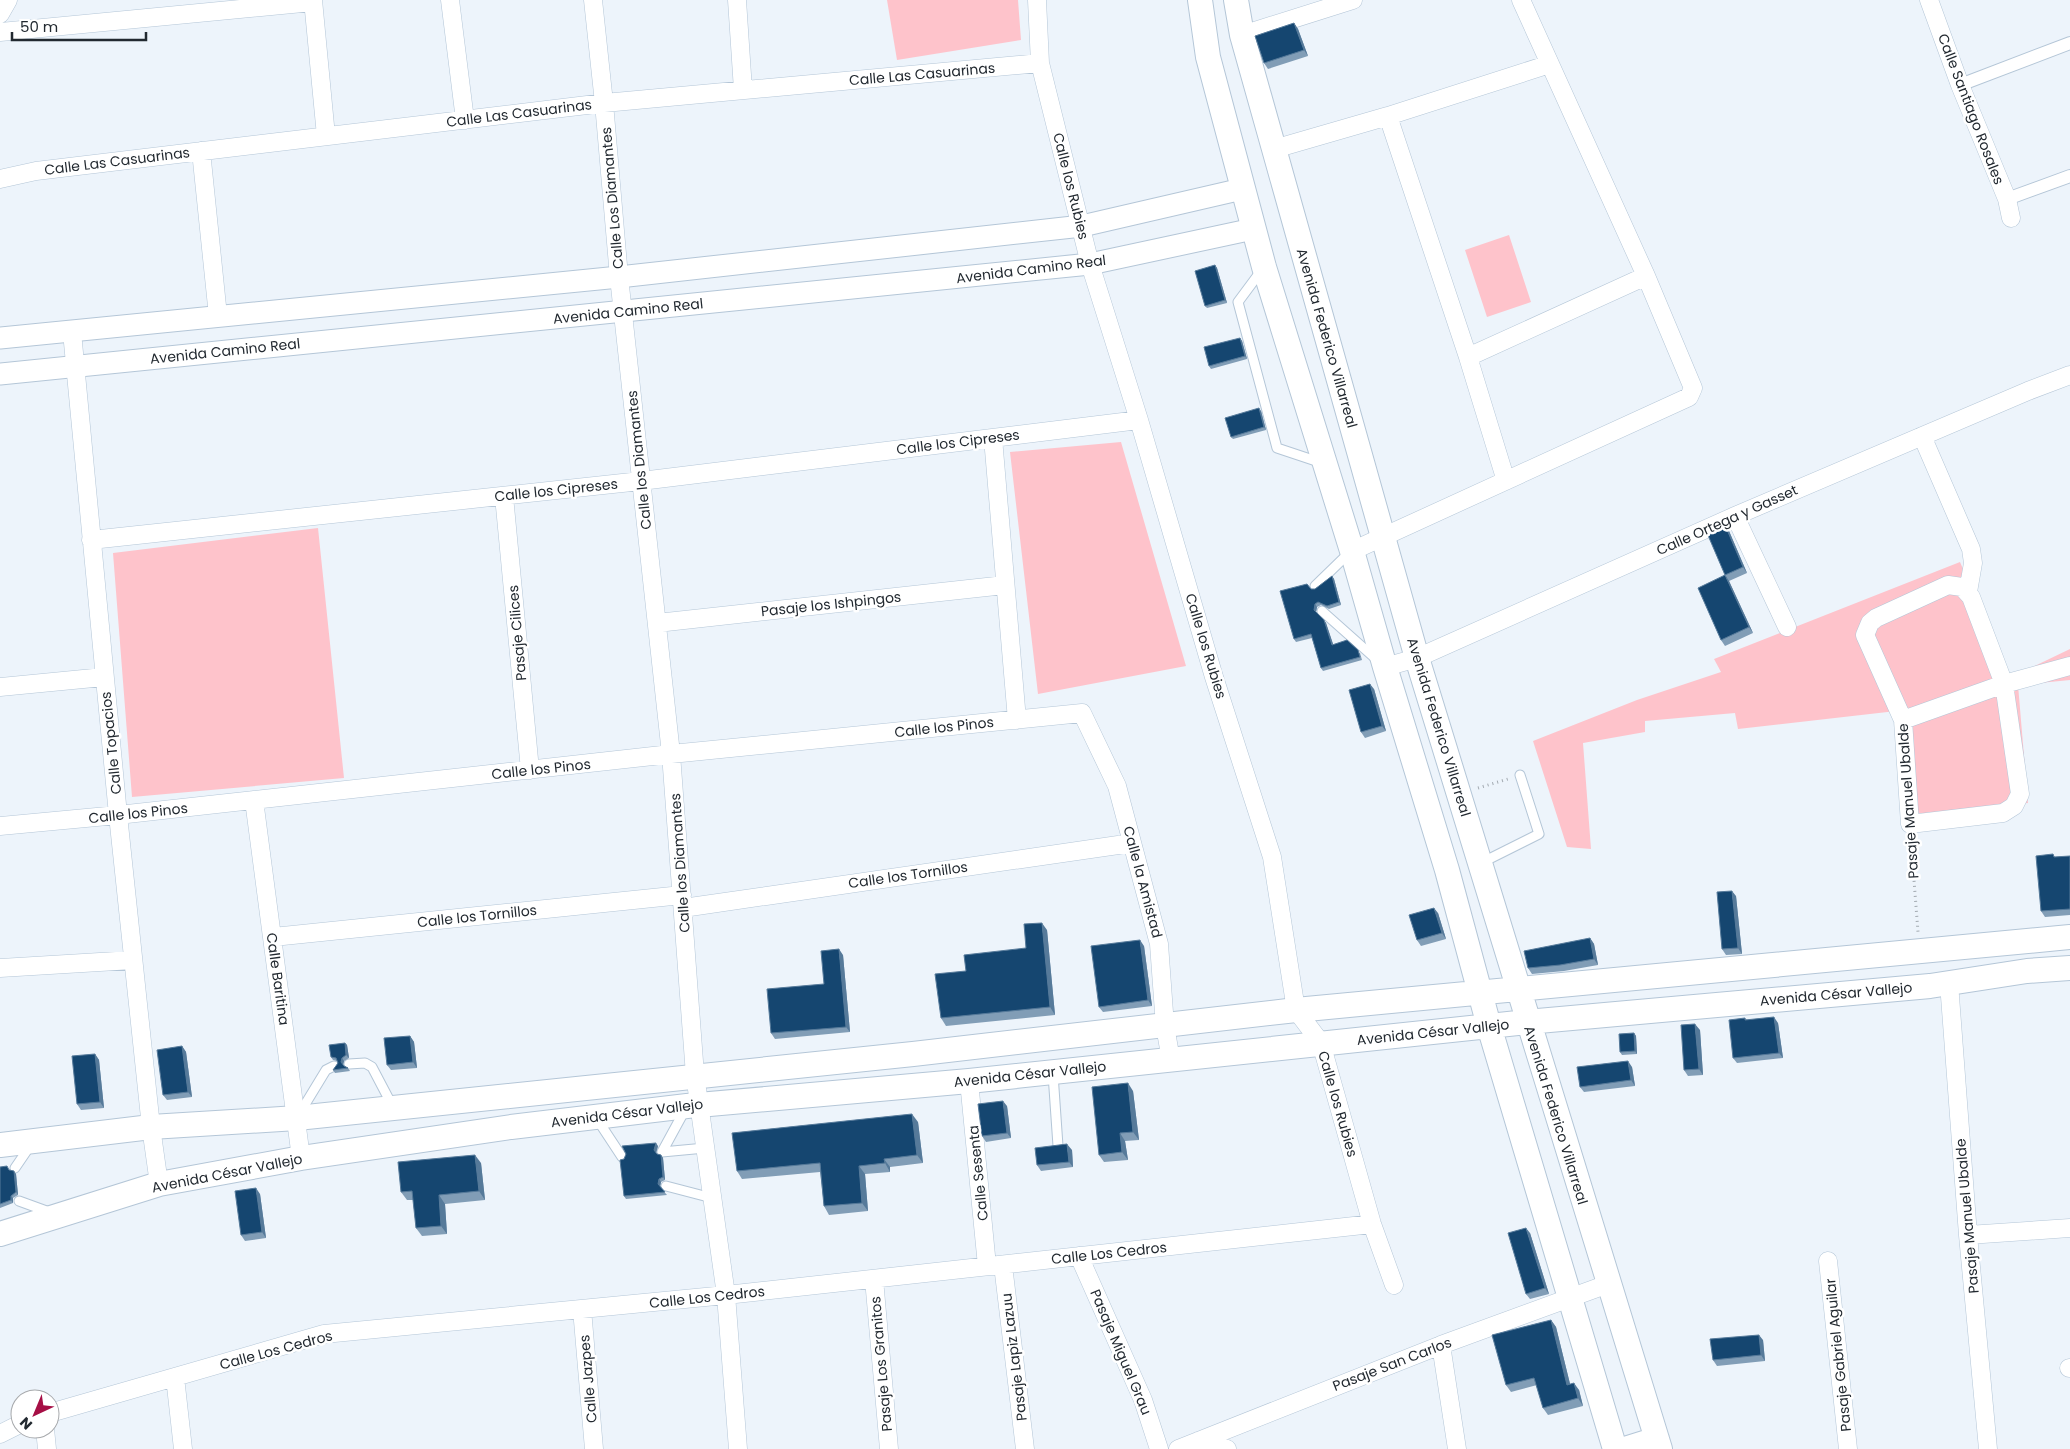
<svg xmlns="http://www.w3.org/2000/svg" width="2070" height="1449" font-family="Poppins,sans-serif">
<rect width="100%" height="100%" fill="#edf4fb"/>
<!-- green -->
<path fill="#fec3cb" d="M887 0H1018L1021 40 897 60Z
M1509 235 1531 302 1487 317 1465 250Z
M1121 442 1186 666 1038 694 1010 452Z
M318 528 344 778 132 797 113 553Z
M1960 562 2010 678 2070 649V680L2018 685 2028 803 1915 814 1905 710 1738 729 1735 713 1645 721V732L1583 743 1591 849 1567 847 1533 741 1637 700 1721 672 1714 659Z"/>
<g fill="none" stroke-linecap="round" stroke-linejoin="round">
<defs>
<path id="service" d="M1261 271 1238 302 1277 448 1322 463
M1315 586 1350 552
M1322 611 1376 659
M1481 863 1539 834 1520 775
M349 1064 365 1063 372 1067 393 1107
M1053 1074 1058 1146
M298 1116 326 1070 334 1066
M597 1119 622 1157
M662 1152 686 1108
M662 1152 705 1148
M15 1168 30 1146
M666 1186 712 1198
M19 1201 52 1213"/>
<path id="pedestrian" d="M1960 85 2070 43
M2007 199 2070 176"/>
<path id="minor" d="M313 0 326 136
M450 0 465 120
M593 0 604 103 619 277 671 754 695 1075 726 1295 738 1449
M737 0 743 90
M1037 0 1040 63 1090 264 1139 420 1214 677 1272 857 1296 1010 1321 1043 1372 1224 1394 1285
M1929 0 1960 85 2007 199 2011 218
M0 14 8 0
M0 32 313 2
M1242 35 1353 0
M1388 116 1468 357 1506 481
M1274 149 1388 116 1550 64
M201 151 218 316
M0 179 36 171 604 103 1040 63
M72 332 118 815 151 1127 159 1184
M1468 357 1646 276
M1922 436 1971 549 1973 563 1968 592
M993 438 1017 720
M504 496 530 770
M1735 516 1787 627
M91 540 641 481 1139 420
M1352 551 1689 397 1693 388 1646 276 1521 0
M1948 585 1962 587 1971 597 2004 684 2020 794 2014 806 2003 813 1910 824 1903 720 1865 635 1870 623 1876 618Z
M657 623 1005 585
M1385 667 1417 658 1735 516 2028 391 2070 375
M0 687 104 677
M1903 720 2004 684 2070 666
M254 800 301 1158
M0 826 118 815 671 754 1082 713 1117 786 1159 944 1165 1026 1171 1060
M683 908 1132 843
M273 937 682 895
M0 968 133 960
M1949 983 1968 1235 1988 1449
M969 1081 987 1266
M1968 1235 2070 1228
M1079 1256 1143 1400 1159 1449
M1828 1261 1848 1449
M1003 1265 1025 1449
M874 1279 889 1449
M582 1309 594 1449
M1441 1345 1457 1449
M2069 1368H2070
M175 1377 183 1449
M50 1413 324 1334 726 1295 1372 1224
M45 1429 47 1449
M0 1434 20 1424
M1198 1441 1227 1449
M1178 1449 1441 1345 1608 1284"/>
<path id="tertiary" d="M0 338 619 277 1082 226 1242 189
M0 374 1090 264 1253 229"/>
<path id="secondary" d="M1200 0 1208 57 1264 267 1352 551 1385 667 1447 870 1489 1026 1615 1449
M1236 0 1242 35 1417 658 1660 1449
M0 1145 151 1127 297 1118 913 1054 1296 1010 2070 937
M0 1234 159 1184 301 1158 511 1127 687 1106 969 1081 1527 1022 1930 986 2027 971 2070 968
M1625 1449 1657 1439"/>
</defs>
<!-- service casing -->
<use href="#service" stroke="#b4c6d7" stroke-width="11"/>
<!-- pedestrian casing -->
<use href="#pedestrian" stroke="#b4c6d7" stroke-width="14"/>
<!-- minor casing -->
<use href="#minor" stroke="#b4c6d7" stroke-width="19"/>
<!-- tertiary casing -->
<use href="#tertiary" stroke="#b4c6d7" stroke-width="23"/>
<!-- secondary casing -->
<use href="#secondary" stroke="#b4c6d7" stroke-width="26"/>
<!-- path -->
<path stroke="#a3aab1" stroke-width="3" stroke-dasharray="1 4" stroke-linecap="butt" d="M1478 788 1508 779
M1911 841 1918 932"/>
<!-- service -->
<use href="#service" stroke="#fff" stroke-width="9"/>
<!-- pedestrian -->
<use href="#pedestrian" stroke="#fff" stroke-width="12"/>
<!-- minor -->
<use href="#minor" stroke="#fff" stroke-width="18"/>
<!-- tertiary -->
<use href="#tertiary" stroke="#fff" stroke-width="21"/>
<!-- secondary -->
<use href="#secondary" stroke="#fff" stroke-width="24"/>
</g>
<!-- wall -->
<path fill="#819db6" d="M1294 23 1298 29 1308 56 1268 69 1264 63Z
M1215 265 1217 268 1227 303 1207 308 1205 306Z
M1240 338 1242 341 1247 359 1211 369 1209 366Z
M1261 411 1266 430 1233 439 1231 437Z
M1729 531 1747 573 1729 581 1753 633 1725 646 1721 640Z
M1332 576 1334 579 1341 605 1329 609 1321 605 1317 607 1316 612 1326 623 1333 644 1360 653 1362 660 1323 671 1321 668 1312 638 1296 642 1294 639 1311 589H1315Z
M1374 689 1386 731 1365 738 1361 732Z
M2053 854 2055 857 2070 856V915L2045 917 2041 911Z
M1736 896 1742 954 1726 955 1722 949Z
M1438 913 1446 939 1421 946 1417 940Z
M1047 930 1055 1015 946 1026 941 1018 966 971 1026 948Z
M1590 938 1594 944 1598 965 1564 971 1532 974 1528 968Z
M1144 946 1152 1006 1103 1012 1099 1007Z
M843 955 850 1032 775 1039 771 1033 824 984Z
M1745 1018 1747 1020 1778 1023 1783 1058 1737 1063 1733 1058Z
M1700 1030 1703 1075 1688 1076 1684 1070Z
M1634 1033 1636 1036 1637 1054 1622 1055 1620 1052Z
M410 1036 414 1042 417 1068 391 1070 387 1065Z
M345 1043 347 1045 349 1058 344 1061 343 1065 344 1066 348 1068 350 1071 335 1073 333 1070 338 1063 337 1061 333 1060 331 1057Z
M182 1046 186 1052 192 1097 167 1100 163 1095Z
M95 1054 99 1060 104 1108 81 1110 77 1104Z
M1632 1067 1635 1086 1584 1092 1580 1087Z
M1133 1091 1139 1140 1125 1141 1128 1160 1104 1162 1099 1155Z
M1007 1106 1011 1138 986 1142 982 1136Z
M918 1122 923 1163 890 1167V1172L865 1174 868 1211 829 1215 824 1206 820 1172 742 1179 737 1171Z
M658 1146 656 1153 657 1154 661 1155 663 1158 665 1180 661 1182 660 1187 667 1195 626 1199 624 1196V1159Z
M1072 1150 1073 1167 1041 1171 1037 1165Z
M481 1163 485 1200 445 1204 447 1234 422 1236 416 1228 413 1200H407L401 1192Z
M0 1167 10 1170 16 1174 18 1195 13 1198V1203L0 1208Z
M260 1194 266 1238 245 1241 241 1235Z
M1530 1233 1549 1294 1530 1299 1526 1294Z
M1551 1320 1556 1327 1570 1384 1579 1390 1583 1406 1548 1415 1543 1408 1537 1385 1511 1392 1506 1385Z
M1763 1340 1765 1361 1717 1366 1713 1360Z"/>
<!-- shaded-wall -->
<path fill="#567a9a" d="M1294 23 1298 29 1308 56 1304 50Z
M1215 265 1217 268 1227 303 1225 300Z
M1240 338 1242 341 1247 359 1245 356Z
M1259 408 1261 411 1266 430 1264 427Z
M1725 525 1729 531 1747 573 1743 567Z
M1725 575 1729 581 1753 633 1749 627Z
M1332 576 1334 579 1341 605 1339 602Z
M1315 604 1317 607 1316 612 1314 610Z
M1324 620 1326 623 1334 647 1332 645Z
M1370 684 1374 689 1386 731 1382 726Z
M1732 891 1736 896 1742 954 1738 948Z
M1434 908 1438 913 1446 939 1442 933Z
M1042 923 1047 930 1055 1015 1050 1007Z
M1590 938 1594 944 1598 965 1594 959Z
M1140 940 1144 946 1152 1006 1148 1000Z
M839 949 843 955 850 1032 846 1027Z
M1774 1017 1778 1023 1783 1058 1779 1053Z
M1695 1024 1700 1030 1703 1075 1699 1069Z
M1634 1033 1636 1036 1637 1054 1635 1051Z
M410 1036 414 1042 417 1068 413 1062Z
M345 1043 347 1045 349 1058 346 1055Z
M182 1046 186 1052 192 1097 188 1092Z
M95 1054 99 1060 104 1108 100 1102Z
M342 1058 344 1061 343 1065 341 1062Z
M1628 1061 1632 1067 1635 1086 1631 1080Z
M1128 1083 1133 1091 1139 1140 1133 1132Z
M1003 1101 1007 1106 1011 1138 1007 1133Z
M912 1114 918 1122 923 1163 917 1155Z
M1120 1133 1125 1141 1128 1160 1122 1152Z
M656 1143 658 1146 656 1153 654 1150Z
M1067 1144 1072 1150 1073 1167 1069 1162Z
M475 1155 481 1163 485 1200 479 1191Z
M661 1155 663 1158 665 1180 663 1177Z
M884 1159 890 1167V1172L885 1163Z
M859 1166 865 1174 868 1211 862 1203Z
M14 1171 16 1174 18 1195 16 1192Z
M659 1179 661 1182 660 1187 658 1184Z
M256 1188 260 1194 266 1238 262 1232Z
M439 1195 445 1204 447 1234 441 1226Z
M11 1196 13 1198V1203L11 1200Z
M1526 1228 1530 1233 1549 1294 1545 1288Z
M1551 1320 1556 1327 1572 1392 1567 1385Z
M1759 1335 1763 1340 1765 1361 1761 1355Z
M1574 1383 1579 1390 1583 1406 1578 1398Z"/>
<!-- building -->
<path fill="#154670" stroke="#567a9a" d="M1294 23 1304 50 1264 63 1255 36Z
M1215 265 1225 300 1205 306 1195 271Z
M1240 338 1245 356 1209 366 1204 347Z
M1259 408 1264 427 1231 437 1225 418Z
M1725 525 1743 567 1725 575 1707 533Z
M1725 575 1749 627 1721 640 1698 588Z
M1332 576 1339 602 1327 606 1318 602 1315 604 1314 610 1324 620 1332 645 1347 640 1358 650 1360 657 1321 668 1311 634 1294 639 1280 591 1307 584 1311 589H1315Z
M1370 684 1382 726 1361 732 1349 690Z
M2053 854 2054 857 2070 856V909L2041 911 2036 856Z
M1732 891 1738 948 1722 949 1717 892Z
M1434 908 1442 933 1417 940 1409 915Z
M1042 923 1050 1007 941 1018 935 974 966 971 964 955 1026 948 1024 924Z
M1590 938 1594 959 1560 965 1528 968 1524 951Z
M1140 940 1148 1000 1099 1007 1091 946Z
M839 949 846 1027 771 1033 767 989 824 984 821 951Z
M1774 1017 1779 1053 1733 1058 1729 1020 1745 1018V1020Z
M1695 1024 1699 1069 1684 1070 1681 1025Z
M1634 1033 1635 1051 1620 1052 1619 1034Z
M410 1036 413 1062 387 1065 384 1038Z
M345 1043 346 1055 342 1058 341 1062 344 1066 348 1068 333 1070 338 1063 336 1058 331 1057 329 1045Z
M182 1046 188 1092 163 1095 157 1050Z
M95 1054 100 1102 77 1104 72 1056Z
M1628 1061 1631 1080 1580 1087 1577 1067Z
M1128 1083 1133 1132 1120 1133 1122 1152 1099 1155 1092 1087Z
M1003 1101 1007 1133 982 1136 978 1104Z
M912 1114 917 1155 884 1159 885 1163 859 1166 862 1203 824 1206 820 1163 737 1171 732 1133Z
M656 1143 654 1150 657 1154 661 1155 663 1177 659 1179 658 1184 665 1192 624 1196 620 1160 624 1159 626 1154 622 1146Z
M1067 1144 1069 1162 1037 1165 1035 1148Z
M475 1155 479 1191 439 1195 441 1226 416 1228 412 1191 401 1192 398 1162Z
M7 1166 9 1170 14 1171 16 1192 11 1196V1200L0 1204V1167Z
M256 1188 262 1232 241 1235 235 1191Z
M1526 1228 1545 1288 1526 1294 1508 1233Z
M1551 1320 1567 1385 1574 1383 1578 1398 1543 1408 1534 1378 1506 1385 1492 1335Z
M1759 1335 1761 1355 1713 1360 1710 1339Z"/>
<g text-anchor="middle" stroke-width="5" stroke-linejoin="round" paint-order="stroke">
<!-- street labels -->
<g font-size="14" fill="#222930" stroke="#fff">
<text transform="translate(922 74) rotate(-5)" y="5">Calle Las Casuarinas</text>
<text transform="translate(1971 109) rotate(69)" y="5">Calle Santiago Rosales</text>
<text transform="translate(519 113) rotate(-7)" y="5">Calle Las Casuarinas</text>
<text transform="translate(117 161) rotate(-7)" y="5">Calle Las Casuarinas</text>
<text transform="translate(1071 186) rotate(76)" y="5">Calle los Rubies</text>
<text transform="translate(612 198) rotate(-95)" y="5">Calle Los Diamantes</text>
<text transform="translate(1031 269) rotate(-7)" y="5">Avenida Camino Real</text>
<text transform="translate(628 311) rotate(-6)" y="5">Avenida Camino Real</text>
<text transform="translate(1327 338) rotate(74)" y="5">Avenida Federico Villarreal</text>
<text transform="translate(225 351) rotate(-6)" y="5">Avenida Camino Real</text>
<text transform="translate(958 442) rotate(-7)" y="5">Calle los Cipreses</text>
<text transform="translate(639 460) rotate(-96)" y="5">Calle los Diamantes</text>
<text transform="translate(556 490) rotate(-6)" y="5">Calle los Cipreses</text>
<text transform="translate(1727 520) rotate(-24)" y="5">Calle Ortega y Gasset</text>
<text transform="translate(831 604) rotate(-6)" y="5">Pasaje los Ishpingos</text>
<text transform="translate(517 633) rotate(-95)" y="5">Pasaje Cilices</text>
<text transform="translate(1206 646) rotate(73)" y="5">Calle los Rubies</text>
<text transform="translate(944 727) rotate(-6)" y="5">Calle los Pinos</text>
<text transform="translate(1439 727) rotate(73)" y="5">Avenida Federico Villarreal</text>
<text transform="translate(111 743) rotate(-96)" y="5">Calle Topacios</text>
<text transform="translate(541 769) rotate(-6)" y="5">Calle los Pinos</text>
<text transform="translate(1908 801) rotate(-94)" y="5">Pasaje Manuel Ubalde</text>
<text transform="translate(138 813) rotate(-6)" y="5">Calle los Pinos</text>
<text transform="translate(680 863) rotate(-94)" y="5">Calle los Diamantes</text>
<text transform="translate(908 875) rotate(-8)" y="5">Calle los Tornillos</text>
<text transform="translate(1143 882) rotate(75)" y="5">Calle la Amistad</text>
<text transform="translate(477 916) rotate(-6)" y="5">Calle los Tornillos</text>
<text transform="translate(278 979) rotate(82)" y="5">Calle Baritina</text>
<text transform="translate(1836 994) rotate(-5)" y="5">Avenida César Vallejo</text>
<text transform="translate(1433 1032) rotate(-6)" y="5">Avenida César Vallejo</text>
<text transform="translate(1030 1074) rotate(-6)" y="5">Avenida César Vallejo</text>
<text transform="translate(1338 1104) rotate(74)" y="5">Calle los Rubies</text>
<text transform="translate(627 1113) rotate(-7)" y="5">Avenida César Vallejo</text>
<text transform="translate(1556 1115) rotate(73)" y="5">Avenida Federico Villarreal</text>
<text transform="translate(227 1173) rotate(-11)" y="5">Avenida César Vallejo</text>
<text transform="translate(978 1173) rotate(-96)" y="5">Calle Sesenta</text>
<text transform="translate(1967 1216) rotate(-95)" y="5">Pasaje Manuel Ubalde</text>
<text transform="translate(1109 1253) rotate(-6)" y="5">Calle Los Cedros</text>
<text transform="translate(707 1297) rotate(-6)" y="5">Calle Los Cedros</text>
<text transform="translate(276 1350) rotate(-15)" y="5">Calle Los Cedros</text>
<text transform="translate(1121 1352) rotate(67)" y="5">Pasaje Miguel Grau</text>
<text transform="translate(1838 1355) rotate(-96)" y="5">Pasaje Gabriel Aguilar</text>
<text transform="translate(1014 1357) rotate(-97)" y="5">Pasaje Lapiz Lazuu</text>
<text transform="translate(881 1364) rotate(-95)" y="5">Pasaje Los Granitos</text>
<text transform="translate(1392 1364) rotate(-21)" y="5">Pasaje San Carlos</text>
<text transform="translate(588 1379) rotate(-95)" y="5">Calle Jazpes</text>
</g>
</g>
<!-- north arrow -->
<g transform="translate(35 1414) rotate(224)"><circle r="24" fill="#ffffff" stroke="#a7a9ac"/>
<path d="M0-4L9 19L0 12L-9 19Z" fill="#a60f45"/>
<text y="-8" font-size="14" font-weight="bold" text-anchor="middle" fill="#222930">N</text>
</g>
<!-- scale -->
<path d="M12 32v8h134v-8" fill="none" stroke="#222930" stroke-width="2.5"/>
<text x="20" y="32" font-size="15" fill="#222930" stroke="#ffffff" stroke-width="4" paint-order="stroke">50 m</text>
</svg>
